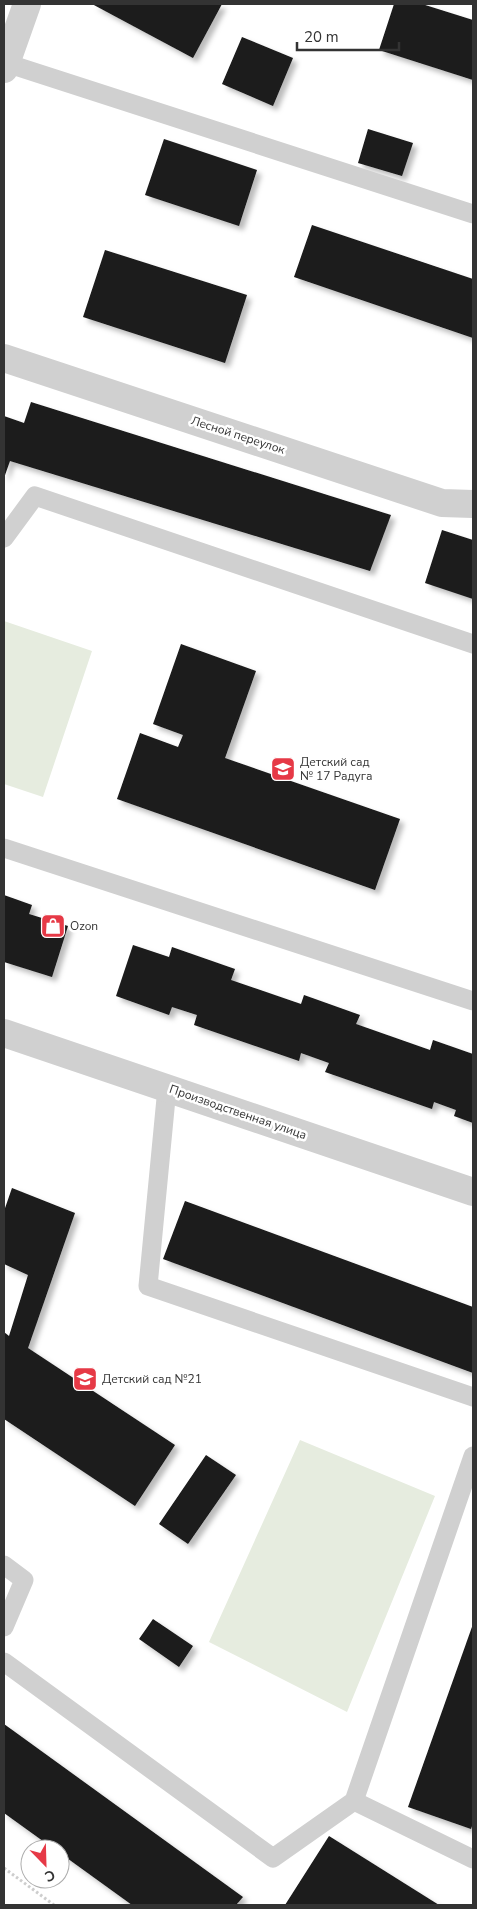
<svg xmlns="http://www.w3.org/2000/svg" width="477" height="1909" font-family="'Nunito Sans',sans-serif">
<defs>
<filter id="shadow"><feDropShadow dx="4.5" dy="4.5" stdDeviation="2.5" flood-color="#0004"/></filter>
</defs>
<rect width="100%" height="100%" fill="#fff"/>
<!-- green -->
<path fill="#e6ecdf" d="M4 621 92 651 43 797 4 784Z
M300 1440 435 1496 347 1712 209 1642Z"/>
<!-- building -->
<path fill="#1a1a1a" filter="url(#shadow)" d="M92 4H222L193 58Z
M394 4H422L473 20V80L379 50Z
M242 37 293 58 273 106 222 84Z
M368 129 413 143 402 176 358 163Z
M164 139 257 170 239 226 145 195Z
M312 225 473 279V338L294 277Z
M105 250 247 295 225 363 83 317Z
M31 402 391 515 370 571 10 461 4 478V416L24 423Z
M442 530 473 540V599L425 583Z
M181 644 256 671 225 758 400 819 375 890 117 799 140 733 178 747 183 735 153 724Z
M4 895 32 905 29 914 68 926 52 977 4 962 5 951H4Z
M133 945 169 957 172 947 235 969 231 980 301 1004 304 995 360 1015 356 1024 430 1050 433 1040 473 1054V1123L454 1116 456 1110 434 1102 432 1109 325 1072 329 1063 301 1053 299 1061 194 1025 197 1015 172 1007 169 1015 116 996Z
M12 1188 75 1213 28 1348 175 1445 135 1506 4 1419V1332L9 1336 28 1275 4 1264V1211Z
M185 1201 473 1307V1373L163 1259Z
M206 1455 236 1475 188 1544 159 1524Z
M153 1619 193 1646 179 1667 139 1639Z
M473 1624V1823L471 1829 408 1807Z
M4 1724 243 1897 236 1905H132L60 1853V1849H54L4 1813Z
M329 1836 439 1905H285Z"/>
<g fill="none" stroke-linecap="round" stroke-linejoin="round">
<!-- path -->
<path stroke="#cdcdcd" stroke-width="3" stroke-dasharray="2.5 2.5" stroke-linecap="butt" d="M4 1868 54 1905"/>
<!-- lane -->
<path stroke="#d0d0d0" stroke-width="19" d="M6 63 473 214
M4 538 35 496 473 644
M4 848 473 1001
M167 1088 148 1286 473 1397
M473 1456 354 1801 473 1859
M4 1565 24 1580 4 1627
M4 1662 273 1858 354 1801"/>
<!-- street -->
<path stroke="#d0d0d0" stroke-width="28" d="M4 69 27 4
M4 358 442 503 473 504
M4 1033 473 1192"/>
</g>
<!-- icons -->
<defs>
<symbol id="school-square" viewBox="-11 -11 22 22"><rect x="-9" y="-9" width="18" height="18" rx="4" fill="#e63946" stroke="#fff"/><path d="M0-5L7-2L0 1L-7-2ZM-4 1L0 2.5L4 1V4Q0 6-4 4Z" fill="#fff"/></symbol>
<symbol id="shop-square" viewBox="-11 -11 22 22"><rect x="-9" y="-9" width="18" height="18" rx="4" fill="#e63946" stroke="#fff"/><path d="M-5-2.5h2.3a2.7 3.5 0 0 1 5.4 0H5L5.5 6h-11ZM-1.5-2.5h3a1.5 2.3 0 0 0-3 0Z" fill="#fff"/></symbol>
</defs>
<g fill-rule="evenodd">
<use href="#school-square" x="269" y="755" width="28" height="28"/>
<use href="#shop-square" x="39" y="912" width="28" height="28"/>
<use href="#school-square" x="71" y="1365" width="28" height="28"/>
</g>
<g text-anchor="middle" stroke-width="5" stroke-linejoin="round" paint-order="stroke">
<!-- street labels -->
<g font-size="12" fill="#333" stroke="#fff">
<text transform="translate(238 435) rotate(18)" y="4">Лесной переулок</text>
<text transform="translate(238 1112) rotate(19)" y="4">Производственная улица</text>
</g>
<!-- poi labels -->
<g font-size="12" fill="#333" stroke="#fff" text-anchor="start">
<text x="300" y="766">Детский сад<tspan x="300" dy="14">№ 17 Радуга</tspan></text>
<text x="70" y="930">Ozon</text>
<text x="102" y="1383">Детский сад №21</text>
</g>
</g>
<!-- border -->
<rect width="477" height="1909" fill="none" stroke="#333333" stroke-width="10"/>
<!-- north arrow -->
<g transform="translate(45 1864) rotate(157)"><circle r="24" fill="#ffffff" stroke="#adadad"/>
<path d="M0-4L9 19L0 12L-9 19Z" fill="#e63946"/>
<text y="-8" font-size="14" font-weight="bold" text-anchor="middle" fill="#333333">С</text>
</g>
<!-- scale -->
<path d="M297 42v8h102v-8" fill="none" stroke="#333333" stroke-width="2.5"/>
<text x="304" y="42" font-size="15" fill="#333333" stroke="#ffffff" stroke-width="4" paint-order="stroke">20 m</text>
</svg>
